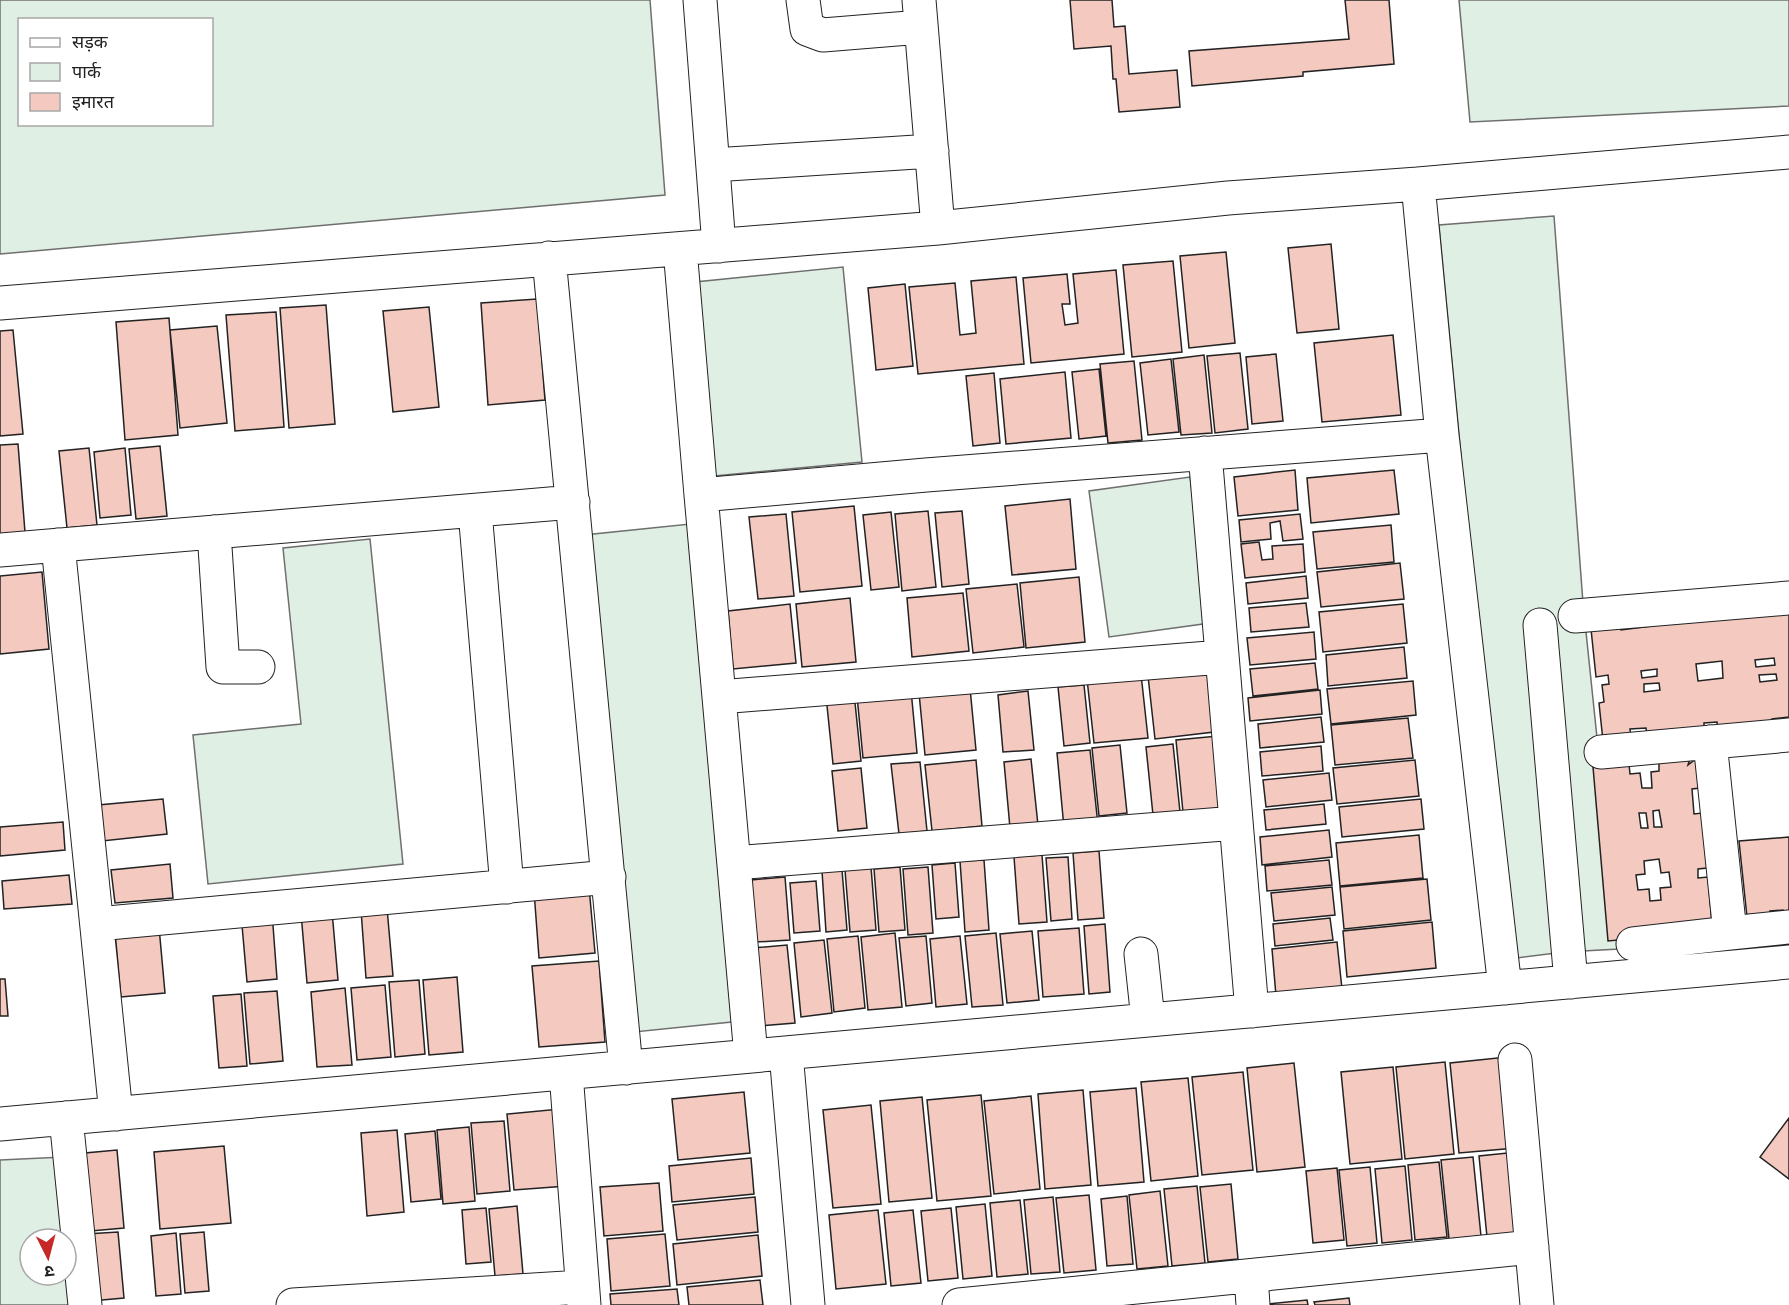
<svg xmlns="http://www.w3.org/2000/svg" width="1789" height="1305" font-family="'Varela Round','Noto Sans Devanagari',sans-serif">
<rect width="100%" height="100%" fill="#fff"/>
<!-- green -->
<path fill="#e0efe3" stroke="#6f6f6f" stroke-width="1.5" fill-rule="evenodd" d="M0 0H650L665 195 0 254ZM20 20H212V124H20Z
M1459 0H1789V106L1470 122Z
M1554 216 1583 603 1619 949 1564 952 1509 959 1439 225Z
M843 267 862 462 714 476 695 282Z
M1190 477 1210 623 1109 637 1089 491Z
M700 523 751 1020 634 1032 584 535Z
M370 539 403 864 208 884 193 735 301 724 283 548Z
M63 1157 74 1305H0V1160ZM30 1239H66V1275H30Z"/>
<!-- building -->
<path fill="#f3c9c0" stroke="#222" stroke-width="1.5" fill-rule="evenodd" d="M1070 0H1112L1114 27 1125 26 1129 74 1177 70 1180 107 1119 112 1116 79H1113L1111 46 1074 49Z
M1345 0H1389L1394 64 1303 72V76L1192 86 1189 51 1349 39Z
M1331 244 1339 329 1297 333 1288 248Z
M1226 252 1235 343 1189 348 1180 256Z
M1173 261 1182 352 1132 357 1123 265Z
M1116 270 1124 354 1031 363 1023 278 1067 274 1070 304H1062L1065 325 1078 323 1073 274Z
M1016 277 1024 364 918 374 909 287 955 283 960 335 976 333 971 281Z
M905 284 913 366 876 370 868 288Z
M537 299 545 400 488 405 481 303Z
M326 305 335 424 289 428 280 308Z
M429 307 439 407 393 412 383 311Z
M276 312 284 427 235 431 226 315Z
M169 318 178 435 125 440 116 322Z
M217 326 227 423 180 428 170 330Z
M13 330 23 434 0 436V331Z
M1393 335 1401 415 1322 422 1314 343Z
M1240 353 1248 429 1215 433 1207 356Z
M1276 354 1283 421 1252 424 1246 357Z
M1204 355 1212 433 1181 435 1173 359Z
M1171 359 1179 432 1148 435 1140 363Z
M1134 361 1142 440 1108 443 1100 364Z
M1099 369 1106 436 1079 439 1072 372Z
M1065 372 1071 438 1006 444 1000 379Z
M994 373 1000 443 973 446 966 376Z
M18 444 25 532 0 534V445Z
M160 446 167 516 136 519 129 449Z
M89 448 97 525 67 528 59 451Z
M125 448 131 515 100 518 94 452Z
M1295 470 1298 510 1238 516 1234 477Z
M1394 470 1399 514 1311 523 1307 478Z
M1070 499 1076 569 1012 575 1005 506Z
M854 506 862 586 800 592 792 512Z
M928 511 936 587 902 591 895 514Z
M962 511 969 584 942 587 935 513Z
M891 512 899 587 871 590 863 515Z
M786 514 794 596 758 599 749 517Z
M1300 514 1303 539 1283 541 1280 521 1270 523 1271 539 1241 542 1239 520Z
M1391 525 1394 562 1317 569 1313 532Z
M1259 542 1262 560 1273 559 1272 546 1303 544 1305 572 1245 578 1241 544Z
M1400 563 1404 599 1321 607 1317 572Z
M42 572 49 649 0 654V576Z
M1306 576 1308 598 1248 604 1246 583Z
M1079 577 1085 642 1026 648 1020 583Z
M1017 584 1024 647 973 653 966 589Z
M963 593 969 651 912 657 907 598Z
M850 598 856 662 802 667 796 604Z
M1306 603 1309 627 1251 632 1249 608Z
M790 604 796 663 733 669 728 611Z
M1403 604 1407 643 1323 652 1319 612Z
M1789 614V717L1772 719V723L1718 729 1717 722 1704 723V730L1647 736 1646 728 1630 729 1631 738 1603 741 1599 703 1604 702 1602 685 1609 684 1608 675 1596 677 1591 629 1620 626 1621 630 1651 626V623ZM1774 658 1775 665 1756 667 1755 660ZM1722 661 1723 678 1698 681 1696 664ZM1657 669V676L1642 678 1641 671ZM1776 674 1777 680 1760 682 1759 675ZM1659 683 1660 690 1644 692V684Z
M1314 632 1316 659 1250 665 1247 638Z
M1404 647 1407 678 1328 686 1326 655Z
M1315 663 1318 689 1253 696 1250 669Z
M1208 670 1214 732 1155 739 1148 676Z
M1141 674 1148 738 1094 743 1087 679Z
M1413 681 1416 715 1331 724 1327 689Z
M1084 685 1090 743 1064 746 1058 687Z
M970 688 976 750 925 755 919 693Z
M911 690 917 753 863 758 857 696Z
M1320 690 1322 714 1250 721 1248 698Z
M1028 691 1034 750 1003 752 998 695Z
M854 693 861 761 833 764 826 696Z
M1321 717 1324 742 1260 748 1258 724Z
M1408 718 1413 758 1335 765 1331 725Z
M1218 736 1225 808 1183 812 1176 740Z
M1173 744 1180 812 1153 815 1146 747Z
M1120 745 1127 813 1099 816 1092 748Z
M1321 746 1323 771 1262 776 1260 752Z
M1090 750 1098 825 1064 828 1057 753Z
M1691 755 1688 765 1697 758 1700 788 1692 789 1694 814 1702 813 1707 868 1698 869V878L1708 877 1712 924 1649 937 1608 941 1593 767 1629 764 1630 774 1640 773 1642 788H1652L1651 772 1659 771V762ZM1659 810 1662 827H1654L1653 811ZM1639 813H1646L1648 828H1641ZM1659 859 1661 873 1669 872 1671 887 1660 888 1661 900 1650 901 1649 889 1638 890 1636 875 1645 874 1644 861Z
M1031 759 1038 825 1010 828 1004 762Z
M976 760 982 826 932 831 925 765Z
M1415 760 1419 796 1337 804 1333 768Z
M920 762 927 831 899 834 891 764Z
M861 768 867 828 838 831 832 771Z
M1329 773 1332 800 1266 807 1263 780Z
M163 799 167 834 102 841 98 805Z
M1421 799 1424 829 1342 837 1339 807Z
M1324 804 1326 824 1266 830 1264 810Z
M63 822 65 850 0 856V827Z
M1329 830 1332 857 1262 865 1260 837Z
M1419 835 1423 878 1340 886 1336 843Z
M1789 837V913L1783 914V910L1770 911V915L1747 917 1739 841Z
M1099 851 1104 918 1078 920 1073 853Z
M1042 855 1047 922 1019 924 1014 857Z
M1068 857 1072 919 1051 921 1046 858Z
M984 860 989 930 965 932 960 861Z
M1329 860 1332 885 1267 891 1265 866Z
M955 863 959 917 936 919 932 865Z
M170 864 173 898 115 903 111 870Z
M871 867 876 930 850 932 845 870Z
M900 867 905 930 879 932 874 869Z
M928 867 933 933 908 935 903 869Z
M842 870 847 930 826 932 822 871Z
M69 875 72 904 4 909 2 881Z
M785 877 790 940 756 942 751 880Z
M1427 879 1431 920 1344 929 1340 887Z
M816 881 820 931 794 933 790 883Z
M589 887 595 953 539 958 534 891Z
M1332 887 1335 915 1274 921 1271 893Z
M387 908 393 976 366 978 361 910Z
M332 911 338 980 307 983 301 913Z
M272 912 277 979 247 982 241 914Z
M1330 918 1333 940 1275 946 1273 924Z
M1432 922 1436 968 1347 977 1343 931Z
M1105 924 1110 992 1089 994 1084 926Z
M159 927 165 993 121 997 115 932Z
M1079 928 1084 994 1043 997 1038 931Z
M1032 931 1039 1000 1007 1003 1000 934Z
M895 933 902 1007 868 1010 861 937Z
M996 933 1003 1005 972 1007 965 936Z
M858 936 865 1008 834 1012 827 939Z
M926 936 932 1003 906 1006 899 938Z
M960 936 967 1004 936 1007 930 939Z
M824 940 832 1013 801 1017 794 943Z
M1337 942 1342 989 1276 996 1272 949Z
M787 945 795 1023 760 1026 752 948Z
M599 961 605 1042 539 1047 532 966Z
M457 977 463 1052 429 1055 423 980Z
M0 979H5L8 1016H0Z
M419 980 425 1054 395 1057 389 982Z
M385 985 391 1057 357 1060 351 988Z
M345 988 352 1065 317 1067 311 992Z
M277 991 283 1061 250 1064 244 993Z
M241 994 247 1066 219 1068 213 996Z
M1507 1057 1516 1148 1459 1153 1450 1063Z
M1445 1062 1454 1154 1405 1159 1396 1067Z
M1294 1063 1305 1167 1257 1172 1247 1068Z
M1393 1067 1402 1159 1350 1164 1341 1072Z
M1243 1072 1253 1170 1202 1175 1192 1077Z
M1188 1078 1198 1176 1151 1181 1141 1082Z
M1136 1088 1144 1182 1098 1186 1090 1092Z
M1083 1090 1091 1185 1045 1189 1038 1094Z
M744 1092 750 1153 678 1160 672 1099Z
M981 1095 991 1196 937 1201 927 1100Z
M1031 1096 1040 1189 994 1194 984 1101Z
M922 1097 932 1198 889 1202 880 1101Z
M871 1105 881 1204 833 1208 823 1110Z
M560 1109 567 1186 514 1190 507 1114Z
M1789 1118V1179L1760 1157Z
M504 1121 510 1191 477 1194 471 1123Z
M469 1127 475 1201 443 1204 437 1130Z
M397 1130 404 1212 367 1216 361 1133Z
M435 1131 441 1199 411 1202 405 1134Z
M224 1146 231 1223 160 1229 154 1152Z
M117 1150 124 1228 91 1231 85 1153Z
M1517 1152 1525 1234 1487 1237 1479 1156Z
M1473 1157 1481 1236 1449 1239 1441 1160Z
M751 1158 754 1194 672 1202 669 1166Z
M1439 1162 1447 1237 1415 1240 1408 1165Z
M1405 1166 1412 1240 1382 1243 1375 1169Z
M1370 1167 1377 1243 1347 1246 1339 1170Z
M1337 1168 1344 1240 1313 1243 1306 1171Z
M659 1183 663 1231 604 1236 600 1187Z
M1231 1184 1238 1259 1208 1262 1200 1187Z
M1197 1186 1205 1263 1172 1266 1164 1189Z
M1160 1191 1168 1266 1137 1269 1129 1195Z
M1089 1195 1096 1270 1064 1273 1056 1198Z
M1127 1196 1133 1264 1107 1266 1101 1199Z
M755 1197 758 1232 677 1240 673 1205Z
M1053 1197 1060 1272 1031 1274 1024 1200Z
M1020 1200 1028 1274 997 1277 990 1203Z
M985 1204 992 1276 963 1279 956 1207Z
M517 1206 523 1274 495 1276 489 1209Z
M486 1208 491 1262 466 1264 462 1210Z
M951 1208 958 1278 928 1281 921 1211Z
M878 1210 886 1284 836 1289 829 1215Z
M913 1210 921 1283 891 1286 884 1213Z
M118 1232 124 1298 91 1301 86 1234Z
M204 1232 209 1291 185 1293 180 1234Z
M176 1233 181 1294 156 1296 151 1236Z
M665 1234 670 1286 611 1291 607 1239Z
M758 1235 762 1276 677 1285 673 1244Z
M760 1280 763 1305H689L687 1287Z
M677 1289 679 1305H611L610 1294Z
M1349 1298 1350 1305H1315L1314 1302Z
M1307 1300 1308 1305H1267V1304Z"/>
<g fill="none" stroke-linecap="round" stroke-linejoin="round">
<defs>
<path id="minor" d="M700 0 719 246
M803 0 807 29 823 35 921 27
M919 0 938 228
M713 165 932 151
M1418 184 1442 435 1505 988
M680 249 701 495 751 1056
M549 258 626 1068
M0 303 938 228 1228 198 1418 184 1789 152
M1205 453 1252 1011
M701 495 926 475 1442 435
M475 511 507 887
M214 532 223 667H258
M58 545 116 1114
M0 550 573 502
M1575 616 1789 598
M1540 625 1571 982
M719 697 1222 657
M1710 742 1730 933 1789 927
M1601 752 1789 735
M734 863 1236 823
M97 924 609 877
M1633 944 1730 933
M1141 954 1148 1020
M786 1053 808 1305
M1515 1060 1537 1305
M566 1073 584 1305
M66 1118 85 1305
M0 1124 1789 962
M1251 1276 1253 1305
M293 1305 582 1287
M959 1305 1532 1247"/>
</defs>
<!-- minor casing -->
<use href="#minor" stroke="#222" stroke-width="35"/>
<!-- minor -->
<use href="#minor" stroke="#fff" stroke-width="33"/>
</g>
<!-- legend -->
<rect x="18" y="18" width="195" height="108" fill="#ffffff" stroke="#a7a7a7" stroke-width="1.5"/>
<rect x="30" y="38" width="30" height="9" fill="#ffffff" stroke="#a7a7a7" stroke-width="1.5"/>
<text x="72" y="48" font-size="18" fill="#222222">सड़क</text>
<rect x="30" y="63" width="30" height="18" fill="#e0efe3" stroke="#a7a7a7" stroke-width="1.5"/>
<text x="72" y="78" font-size="18" fill="#222222">पार्क</text>
<rect x="30" y="93" width="30" height="18" fill="#f3c9c0" stroke="#a7a7a7" stroke-width="1.5"/>
<text x="72" y="108" font-size="18" fill="#222222">इमारत</text>
<!-- north arrow -->
<g transform="translate(48 1257) rotate(174)"><circle r="28" fill="#ffffff" stroke="#a7a7a7" stroke-width="1.5"/>
<path d="M0-4.5L10 22L0 15L-10 22Z" fill="#c62828"/>
<text y="-9" font-size="16" font-weight="bold" text-anchor="middle" fill="#222222">उ</text>
</g>
</svg>
